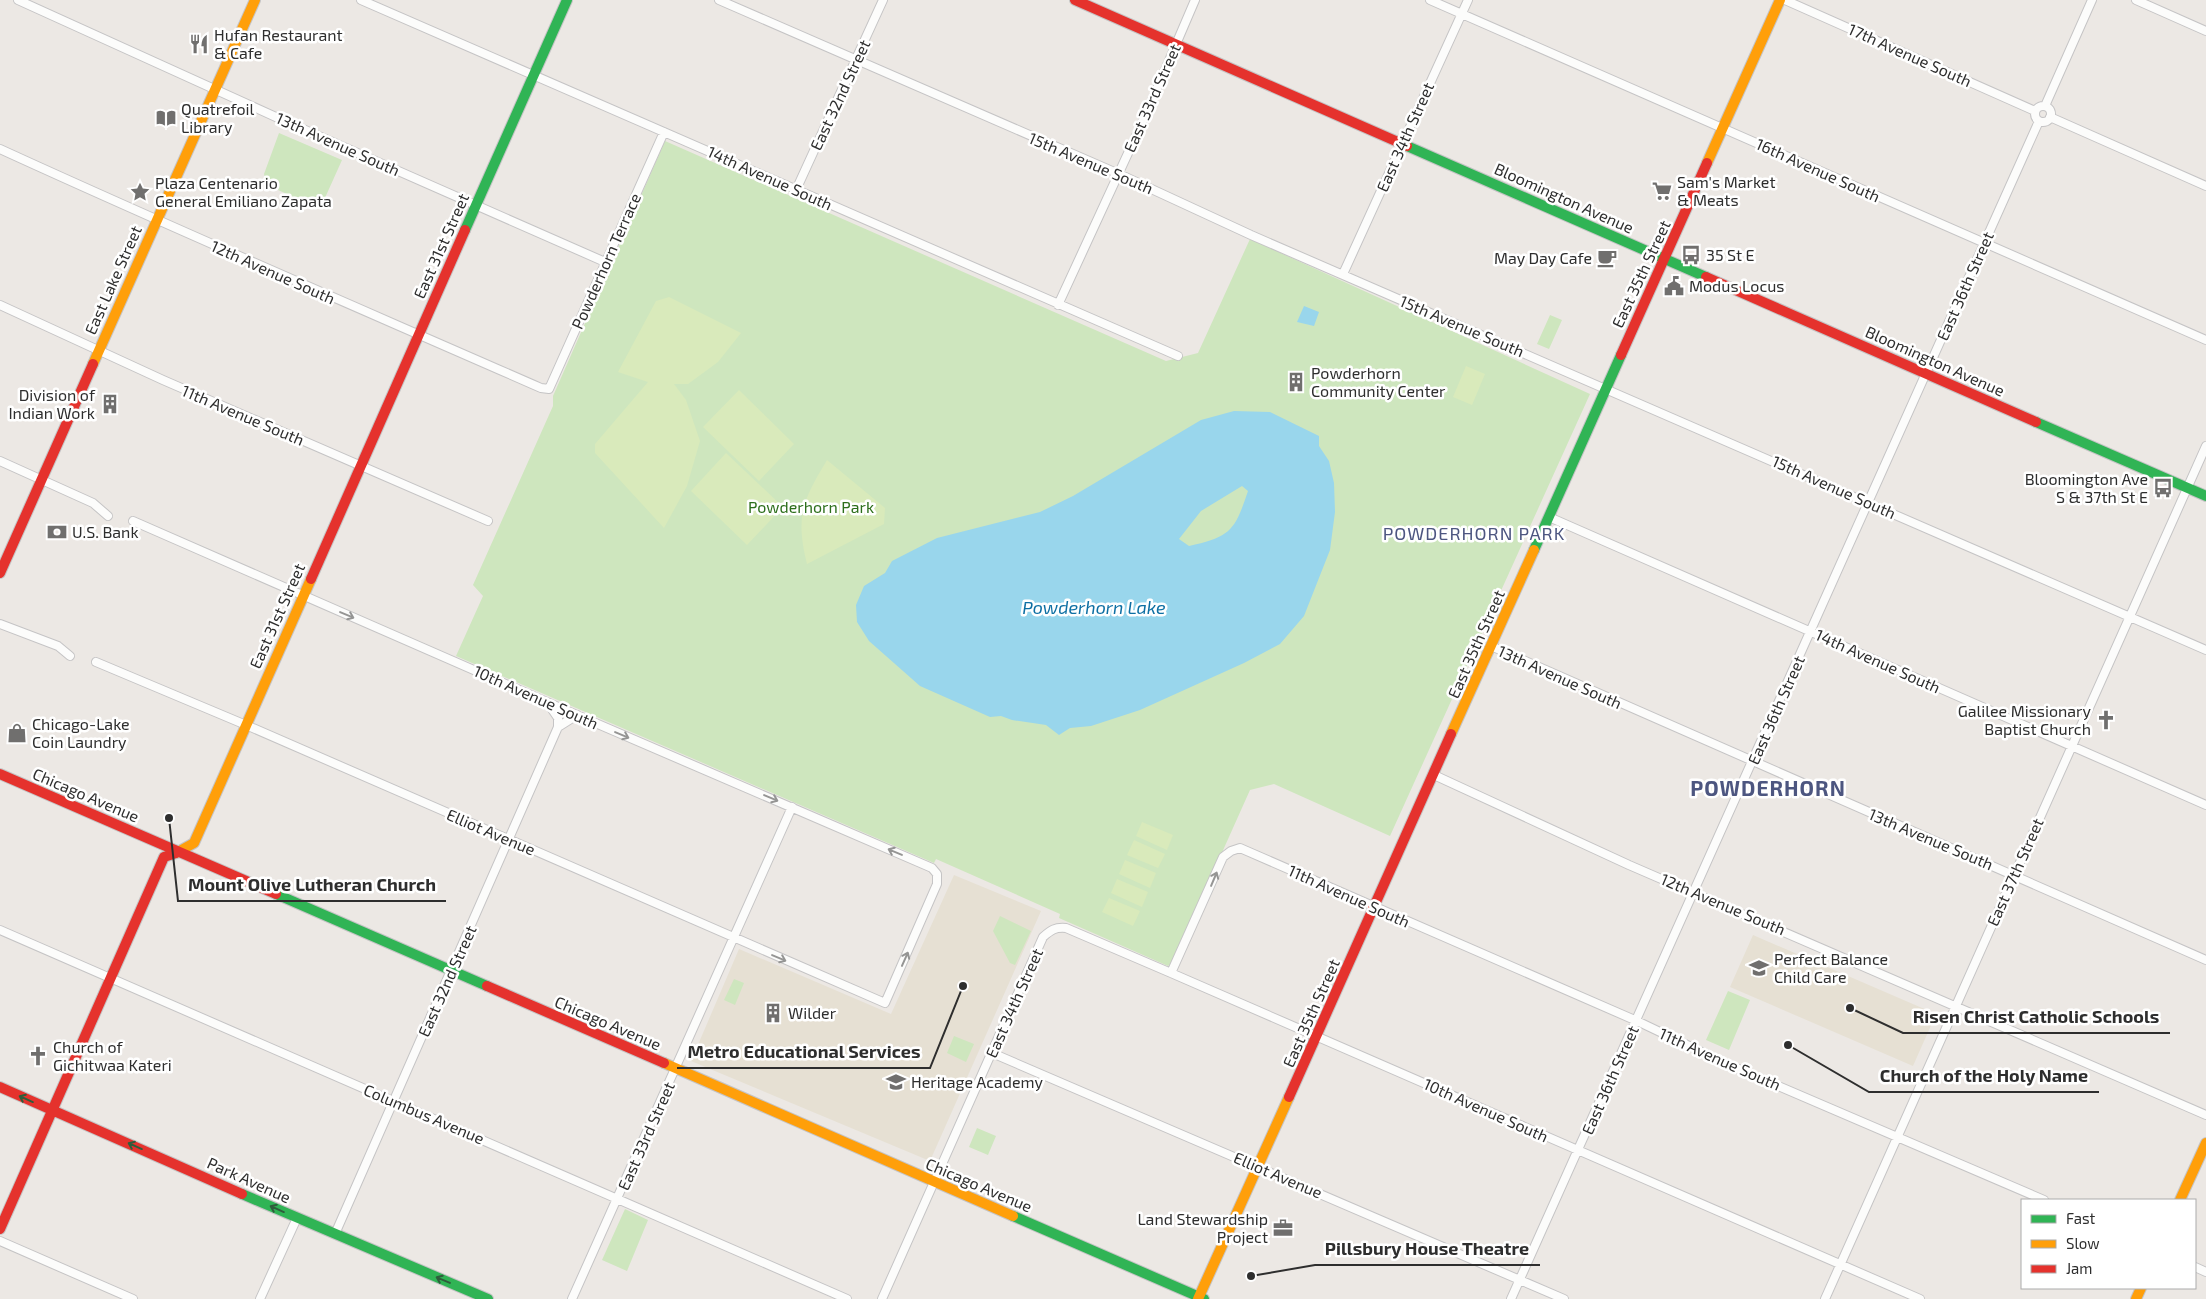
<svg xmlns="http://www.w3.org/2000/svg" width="2206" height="1299" font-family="'Exo 2',sans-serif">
<rect width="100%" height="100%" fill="#ece8e4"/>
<!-- education -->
<path fill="#e6e0d3" d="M954 875 1041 911 930 1161 691 1061 739 949 891 1014Z
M1753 935 1936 1014 1913 1066 1730 987Z"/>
<!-- green -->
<path fill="#cee6be" d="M279 133 342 160 320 209 267 185 264 174Z
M665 141 1166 361 1198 353 1250 239 1590 394 1390 836 1274 784 1250 790 1173 962 1168 966 1059 918 1060 914 936 859 934 863 456 656 483 596 473 585 553 406V396Z
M1550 315 1562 320 1549 349 1537 344Z
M1000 916 1031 931 1015 965 1010 963 993 931Z
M734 979 744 983 735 1005 724 1000Z
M1728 991 1750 1000 1729 1050 1706 1040Z
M954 1036 974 1044 966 1062 947 1053Z
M977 1128 996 1136 988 1155 969 1147Z
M625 1209 648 1220 627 1271 602 1260Z"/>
<!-- pitch -->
<path fill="#d9eabb" d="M669 297 741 333 718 362 688 384H674L686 400 700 441 687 486 664 528 595 453V444L648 382 618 372 656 301Z
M1466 366 1485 374 1472 405 1453 397Z
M739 390 794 444 759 481 703 427Z
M726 453 783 507 747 545 691 491Z
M827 460 885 508 884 524 807 564C795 516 803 500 827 460Z
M1142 822 1173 835 1167 850 1136 836Z
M1134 840 1165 854 1158 868 1127 855Z
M1125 860 1156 873 1150 888 1119 874Z
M1117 879 1148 892 1142 907 1111 893Z
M1109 898 1140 911 1133 926 1102 912Z"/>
<!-- water -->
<path fill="#99d6ec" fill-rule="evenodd" d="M1304 306 1319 312 1314 326 1297 322Z
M1234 411 1270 412 1319 436V446L1329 461 1334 483 1335 512 1330 550 1304 616 1280 644 1244 663 1140 710 1091 726 1070 728 1059 735 1046 725 1012 720 1001 716 990 717 920 686 869 641 857 622 856 605 864 586 885 573 892 561 937 538 1040 512 1073 496 1201 420ZM1242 486 1248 491C1235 530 1231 537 1189 546L1179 539 1201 511Z"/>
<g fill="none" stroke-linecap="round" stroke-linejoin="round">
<defs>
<path id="street" d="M18 0 278 118 605 262
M361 0 1178 356
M719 0 1119 174 1251 235 2206 650
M1430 0 2206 340
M1785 0 2035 111
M2136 0 2206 31
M2045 106 2092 0
M2035 114a8 8 0 1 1 16 0a8 8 0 1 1-16 0Z
M2050 117 2206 186
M0 149C179 231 361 309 541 388L549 389 664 132
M796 190 883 0
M1343 274 1468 0
M0 305 163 380 488 521
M1058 305 1147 112 1195 0
M0 461 93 503 108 516
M1549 517 2206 805
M0 624 58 646 70 656
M1491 646 2206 960
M96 662 246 725 885 1003 937 884V874L932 868 556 706 133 521
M558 727 577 715
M1434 775 1629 865 2206 1115
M0 930 847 1299
M1171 973 1223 857 1231 851 1240 848 1637 1021 1727 1064 2044 1200
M992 1053 1564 1299
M335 1234 558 727V718L549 705
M0 1241 133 1299
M2195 1267 2206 1272
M260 1299 297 1218
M572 1299 792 807
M882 1299 1043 937C1051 930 1055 927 1066 928L1171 973 1920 1299
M1511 1299 2039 121
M1825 1299 2206 446"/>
<path id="fast" d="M1407 146 1706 277
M465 230 567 0
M2036 422 2206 496
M1534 550 1621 355
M276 894 487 986
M242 1194 488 1299
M1013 1216 1204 1299"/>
<path id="slow" d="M1707 163 1780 0
M93 364 255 0
M1451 734 1534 550
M176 853 194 843 311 579
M664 1063 1013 1216
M2180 1200 2206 1143
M1198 1299 1289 1097
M2136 1299 2141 1288"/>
<path id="jam" d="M1075 0 1407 146
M1706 277 2036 422
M1621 355 1707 163
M0 573 93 364
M311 579 465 230
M0 774 276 894
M487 986 664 1063
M0 1087 242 1194
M1289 1097 1451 734
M0 1229 164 857 176 853"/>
</defs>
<!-- street casing -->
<use href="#street" stroke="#c5c4c5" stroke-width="10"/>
<!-- fast casing -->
<use href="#fast" stroke="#c5c4c5" stroke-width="12"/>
<!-- slow casing -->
<use href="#slow" stroke="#c5c4c5" stroke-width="12"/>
<!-- jam casing -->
<use href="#jam" stroke="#c5c4c5" stroke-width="12"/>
<!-- street -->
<use href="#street" stroke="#fcfcfb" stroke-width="8"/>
<!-- fast -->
<use href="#fast" stroke="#30b455" stroke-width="10"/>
<!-- slow -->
<use href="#slow" stroke="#ff9f0a" stroke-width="10"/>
<!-- jam -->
<use href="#jam" stroke="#e5322d" stroke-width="10"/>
</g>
<!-- one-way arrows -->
<defs><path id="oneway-shaft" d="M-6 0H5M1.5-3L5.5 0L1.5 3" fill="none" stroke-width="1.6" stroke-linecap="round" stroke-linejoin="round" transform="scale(1.25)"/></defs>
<g stroke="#959594">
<use href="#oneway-shaft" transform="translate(347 615) rotate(23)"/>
<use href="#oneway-shaft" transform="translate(622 735) rotate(23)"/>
<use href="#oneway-shaft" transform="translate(771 798) rotate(23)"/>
<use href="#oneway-shaft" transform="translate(895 852) rotate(-157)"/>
<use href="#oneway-shaft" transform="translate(1214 879) rotate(-67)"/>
<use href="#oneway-shaft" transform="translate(779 958) rotate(23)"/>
<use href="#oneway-shaft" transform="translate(905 959) rotate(-66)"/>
</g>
<g stroke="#2f5d3c">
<use href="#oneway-shaft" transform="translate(26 1099) rotate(-156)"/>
<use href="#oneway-shaft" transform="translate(135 1146) rotate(-156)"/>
<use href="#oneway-shaft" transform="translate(277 1209) rotate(-156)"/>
<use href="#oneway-shaft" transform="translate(443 1280) rotate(-157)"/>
</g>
<!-- icons -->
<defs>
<symbol id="restaurant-bare" viewBox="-9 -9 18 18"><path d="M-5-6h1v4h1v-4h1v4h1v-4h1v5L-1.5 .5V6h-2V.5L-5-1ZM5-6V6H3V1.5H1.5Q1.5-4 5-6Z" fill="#706f6e" stroke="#fff" stroke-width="2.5" paint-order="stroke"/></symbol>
<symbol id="library-bare" viewBox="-9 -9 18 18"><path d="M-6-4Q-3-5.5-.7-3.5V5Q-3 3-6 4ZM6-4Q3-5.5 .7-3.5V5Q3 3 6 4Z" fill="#706f6e" stroke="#fff" stroke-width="2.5" paint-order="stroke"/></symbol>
<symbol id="supermarket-bare" viewBox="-9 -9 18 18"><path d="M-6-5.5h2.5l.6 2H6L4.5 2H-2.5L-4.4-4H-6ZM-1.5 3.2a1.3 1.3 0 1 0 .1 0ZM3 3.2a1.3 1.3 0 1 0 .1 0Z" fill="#706f6e" stroke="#fff" stroke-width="2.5" paint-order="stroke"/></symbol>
<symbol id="sight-bare" viewBox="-9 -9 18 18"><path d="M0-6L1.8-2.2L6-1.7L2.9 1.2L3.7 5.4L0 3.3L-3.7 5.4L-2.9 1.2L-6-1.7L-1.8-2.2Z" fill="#706f6e" stroke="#fff" stroke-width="2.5" paint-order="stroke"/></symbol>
<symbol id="bus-bare" viewBox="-9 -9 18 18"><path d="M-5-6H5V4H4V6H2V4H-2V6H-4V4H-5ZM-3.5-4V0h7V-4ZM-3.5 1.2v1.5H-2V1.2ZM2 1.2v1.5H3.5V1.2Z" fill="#706f6e" stroke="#fff" stroke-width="2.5" paint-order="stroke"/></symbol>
<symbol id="cafe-bare" viewBox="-9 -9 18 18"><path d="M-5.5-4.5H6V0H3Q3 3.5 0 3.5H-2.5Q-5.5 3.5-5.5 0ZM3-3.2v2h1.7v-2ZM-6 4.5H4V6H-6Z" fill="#706f6e" stroke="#fff" stroke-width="2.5" paint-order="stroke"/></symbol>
<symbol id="civic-bare" viewBox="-9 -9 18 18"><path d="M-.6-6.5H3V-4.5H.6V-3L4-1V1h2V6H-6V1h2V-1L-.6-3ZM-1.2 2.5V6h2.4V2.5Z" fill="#706f6e" stroke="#fff" stroke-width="2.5" paint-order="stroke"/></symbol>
<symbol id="building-bare" viewBox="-9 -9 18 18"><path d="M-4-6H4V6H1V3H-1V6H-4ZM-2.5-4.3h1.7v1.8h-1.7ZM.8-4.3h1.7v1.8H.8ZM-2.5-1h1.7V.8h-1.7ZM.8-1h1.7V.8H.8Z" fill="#706f6e" stroke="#fff" stroke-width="2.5" paint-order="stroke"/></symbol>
<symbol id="bank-bare" viewBox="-9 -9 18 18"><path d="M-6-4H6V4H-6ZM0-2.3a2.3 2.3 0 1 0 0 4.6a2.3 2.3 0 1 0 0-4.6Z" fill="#706f6e" stroke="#fff" stroke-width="2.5" paint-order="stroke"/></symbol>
<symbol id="church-bare" viewBox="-9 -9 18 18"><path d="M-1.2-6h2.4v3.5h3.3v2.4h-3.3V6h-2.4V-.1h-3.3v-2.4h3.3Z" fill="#706f6e" stroke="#fff" stroke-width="2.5" paint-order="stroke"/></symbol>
<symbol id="shop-bare" viewBox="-9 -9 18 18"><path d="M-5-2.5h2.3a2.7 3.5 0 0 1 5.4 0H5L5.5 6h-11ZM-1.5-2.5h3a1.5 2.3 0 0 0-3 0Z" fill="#706f6e" stroke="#fff" stroke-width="2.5" paint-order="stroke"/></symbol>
<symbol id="school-bare" viewBox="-9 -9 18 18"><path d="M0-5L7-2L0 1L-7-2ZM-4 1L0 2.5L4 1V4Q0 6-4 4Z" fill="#706f6e" stroke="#fff" stroke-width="2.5" paint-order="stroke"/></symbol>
<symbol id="office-bare" viewBox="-9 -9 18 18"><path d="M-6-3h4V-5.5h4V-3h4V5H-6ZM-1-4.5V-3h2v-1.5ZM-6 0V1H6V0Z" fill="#706f6e" stroke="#fff" stroke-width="2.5" paint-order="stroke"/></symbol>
</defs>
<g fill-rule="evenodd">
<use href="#restaurant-bare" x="185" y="30" width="28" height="28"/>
<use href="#library-bare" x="152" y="104" width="28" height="28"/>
<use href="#supermarket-bare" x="1648" y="177" width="28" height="28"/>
<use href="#sight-bare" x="126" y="178" width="28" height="28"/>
<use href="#bus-bare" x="1677" y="241" width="28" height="28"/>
<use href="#cafe-bare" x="1593" y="244" width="28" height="28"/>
<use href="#civic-bare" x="1660" y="272" width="28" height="28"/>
<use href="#building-bare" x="1282" y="368" width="28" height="28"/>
<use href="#building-bare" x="96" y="390" width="28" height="28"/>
<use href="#bus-bare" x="2149" y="474" width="28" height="28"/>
<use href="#bank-bare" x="43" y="518" width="28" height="28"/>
<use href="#church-bare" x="2092" y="706" width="28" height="28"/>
<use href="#shop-bare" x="3" y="719" width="28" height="28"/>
<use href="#school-bare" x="1745" y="954" width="28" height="28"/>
<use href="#building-bare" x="759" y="999" width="28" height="28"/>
<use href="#church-bare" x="24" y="1042" width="28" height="28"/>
<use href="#school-bare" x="882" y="1068" width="28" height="28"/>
<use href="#office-bare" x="1269" y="1214" width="28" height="28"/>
</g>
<g text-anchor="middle" stroke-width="5" stroke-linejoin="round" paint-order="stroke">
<!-- poi labels -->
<g font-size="16" fill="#2e2e2e" stroke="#fff" text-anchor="start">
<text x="214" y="41">Hufan Restaurant<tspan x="214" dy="18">&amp; Cafe</tspan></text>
<text x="181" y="115">Quatrefoil<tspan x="181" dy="18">Library</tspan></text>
<text x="1677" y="188">Sam's Market<tspan x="1677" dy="18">&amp; Meats</tspan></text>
<text x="155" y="189">Plaza Centenario<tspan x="155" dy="18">General Emiliano Zapata</tspan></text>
<text x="1706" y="261">35 St E</text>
<text x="1592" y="264" text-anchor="end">May Day Cafe</text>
<text x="1689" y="292">Modus Locus</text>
<text x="1311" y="379">Powderhorn<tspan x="1311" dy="18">Community Center</tspan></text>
<text x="95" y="401" text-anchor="end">Division of<tspan x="95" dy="18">Indian Work</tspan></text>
<text x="2148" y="485" text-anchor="end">Bloomington Ave<tspan x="2148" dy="18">S &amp; 37th St E</tspan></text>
<text x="72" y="538">U.S. Bank</text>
<text x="2091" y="717" text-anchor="end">Galilee Missionary<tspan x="2091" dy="18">Baptist Church</tspan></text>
<text x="32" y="730">Chicago-Lake<tspan x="32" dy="18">Coin Laundry</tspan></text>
<text x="1774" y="965">Perfect Balance<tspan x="1774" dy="18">Child Care</tspan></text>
<text x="788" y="1019">Wilder</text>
<text x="53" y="1053">Church of<tspan x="53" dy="18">Gichitwaa Kateri</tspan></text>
<text x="911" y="1088">Heritage Academy</text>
<text x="1268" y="1225" text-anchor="end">Land Stewardship<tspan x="1268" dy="18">Project</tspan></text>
</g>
<!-- street labels -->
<g font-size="16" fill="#2e2e2e" stroke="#fff">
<text transform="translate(1910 55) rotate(24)" y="6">17th Avenue South</text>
<text transform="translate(840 95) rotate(-65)" y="6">East 32nd Street</text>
<text transform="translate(1152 98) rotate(-66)" y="6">East 33rd Street</text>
<text transform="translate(1405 137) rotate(-66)" y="6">East 34th Street</text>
<text transform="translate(338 144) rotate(24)" y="6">13th Avenue South</text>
<text transform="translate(1091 163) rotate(23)" y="6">15th Avenue South</text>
<text transform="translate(1818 170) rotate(24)" y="6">16th Avenue South</text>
<text transform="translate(770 178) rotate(24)" y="6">14th Avenue South</text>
<text transform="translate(1564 198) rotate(24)" y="6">Bloomington Avenue</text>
<text transform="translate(441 246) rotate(-66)" y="6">East 31st Street</text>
<text transform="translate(606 261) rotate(-66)" y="6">Powderhorn Terrace</text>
<text transform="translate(273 272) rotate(24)" y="6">12th Avenue South</text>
<text transform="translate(1641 274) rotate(-65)" y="6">East 35th Street</text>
<text transform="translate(113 280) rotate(-66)" y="6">East Lake Street</text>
<text transform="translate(1965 286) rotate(-66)" y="6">East 36th Street</text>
<text transform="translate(1462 326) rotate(23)" y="6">15th Avenue South</text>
<text transform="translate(1935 361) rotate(24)" y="6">Bloomington Avenue</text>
<text transform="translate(243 415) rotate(23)" y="6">11th Avenue South</text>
<text transform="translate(1834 487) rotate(24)" y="6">15th Avenue South</text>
<text transform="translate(277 616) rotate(-66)" y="6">East 31st Street</text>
<text transform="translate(1476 644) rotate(-66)" y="6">East 35th Street</text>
<text transform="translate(1878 661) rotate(24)" y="6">14th Avenue South</text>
<text transform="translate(1560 677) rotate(24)" y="6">13th Avenue South</text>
<text transform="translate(536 697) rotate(24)" y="6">10th Avenue South</text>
<text transform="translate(1776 710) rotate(-66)" y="6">East 36th Street</text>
<text transform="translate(86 795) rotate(23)" y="6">Chicago Avenue</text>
<text transform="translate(491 832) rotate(23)" y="6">Elliot Avenue</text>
<text transform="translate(1931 839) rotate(23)" y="6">13th Avenue South</text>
<text transform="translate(2015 872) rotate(-66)" y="6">East 37th Street</text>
<text transform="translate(1349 896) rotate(24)" y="6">11th Avenue South</text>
<text transform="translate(1723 904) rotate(23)" y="6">12th Avenue South</text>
<text transform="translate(447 981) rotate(-66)" y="6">East 32nd Street</text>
<text transform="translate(1014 1003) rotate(-66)" y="6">East 34th Street</text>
<text transform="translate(1311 1013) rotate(-66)" y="6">East 35th Street</text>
<text transform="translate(608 1023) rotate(23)" y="6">Chicago Avenue</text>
<text transform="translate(1720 1059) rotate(24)" y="6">11th Avenue South</text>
<text transform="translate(1610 1080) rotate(-66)" y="6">East 36th Street</text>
<text transform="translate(1486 1110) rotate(24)" y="6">10th Avenue South</text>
<text transform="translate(424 1114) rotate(23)" y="6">Columbus Avenue</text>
<text transform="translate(646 1136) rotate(-66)" y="6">East 33rd Street</text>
<text transform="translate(1278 1175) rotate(23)" y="6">Elliot Avenue</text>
<text transform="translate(249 1180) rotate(24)" y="6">Park Avenue</text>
<text transform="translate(979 1185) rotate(23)" y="6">Chicago Avenue</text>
</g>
<!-- park labels -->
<g font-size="16" fill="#2c6e1b" stroke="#fff">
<text x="811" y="513">Powderhorn Park</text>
</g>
<!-- neighbourhood labels -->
<g font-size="18" letter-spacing="1" fill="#4d5680" stroke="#fff">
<text x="1474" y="540">POWDERHORN PARK</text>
</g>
<!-- water labels -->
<g font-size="18" font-style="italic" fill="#0d6fa3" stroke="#fff">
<text x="1094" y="614">Powderhorn Lake</text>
</g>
<!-- district labels -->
<g font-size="21" font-weight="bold" letter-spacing="1" fill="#4d5680" stroke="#fff">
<text x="1768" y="796">POWDERHORN</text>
</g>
</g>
<!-- callouts -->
<path fill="none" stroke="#2e2e2e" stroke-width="2" d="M169 818L178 901H446M1850 1008L1903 1033H2170M963 986L930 1068H677M1788 1045L1869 1092H2099M1251 1276L1315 1265H1540"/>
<g fill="#2e2e2e" stroke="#fff" stroke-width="2">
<circle cx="169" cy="818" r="5"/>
<circle cx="1850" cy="1008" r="5"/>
<circle cx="963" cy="986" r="5"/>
<circle cx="1788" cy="1045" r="5"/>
<circle cx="1251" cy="1276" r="5"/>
</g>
<g font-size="18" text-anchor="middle" font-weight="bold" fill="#2e2e2e" stroke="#fff" stroke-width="5" stroke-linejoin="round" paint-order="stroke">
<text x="312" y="891">Mount Olive Lutheran Church</text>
<text x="2036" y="1023">Risen Christ Catholic Schools</text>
<text x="804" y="1058">Metro Educational Services</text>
<text x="1984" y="1082">Church of the Holy Name</text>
<text x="1427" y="1255">Pillsbury House Theatre</text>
</g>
<!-- legend -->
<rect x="2021" y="1199" width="175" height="90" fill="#ffffff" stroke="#ababab"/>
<rect x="2031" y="1215" width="25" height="8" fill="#30b455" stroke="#ababab"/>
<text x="2066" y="1224" font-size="15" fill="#2e2e2e">Fast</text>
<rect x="2031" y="1240" width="25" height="8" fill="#ff9f0a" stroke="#ababab"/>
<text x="2066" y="1249" font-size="15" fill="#2e2e2e">Slow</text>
<rect x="2031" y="1265" width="25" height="8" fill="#e5322d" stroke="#ababab"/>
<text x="2066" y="1274" font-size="15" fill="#2e2e2e">Jam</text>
</svg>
